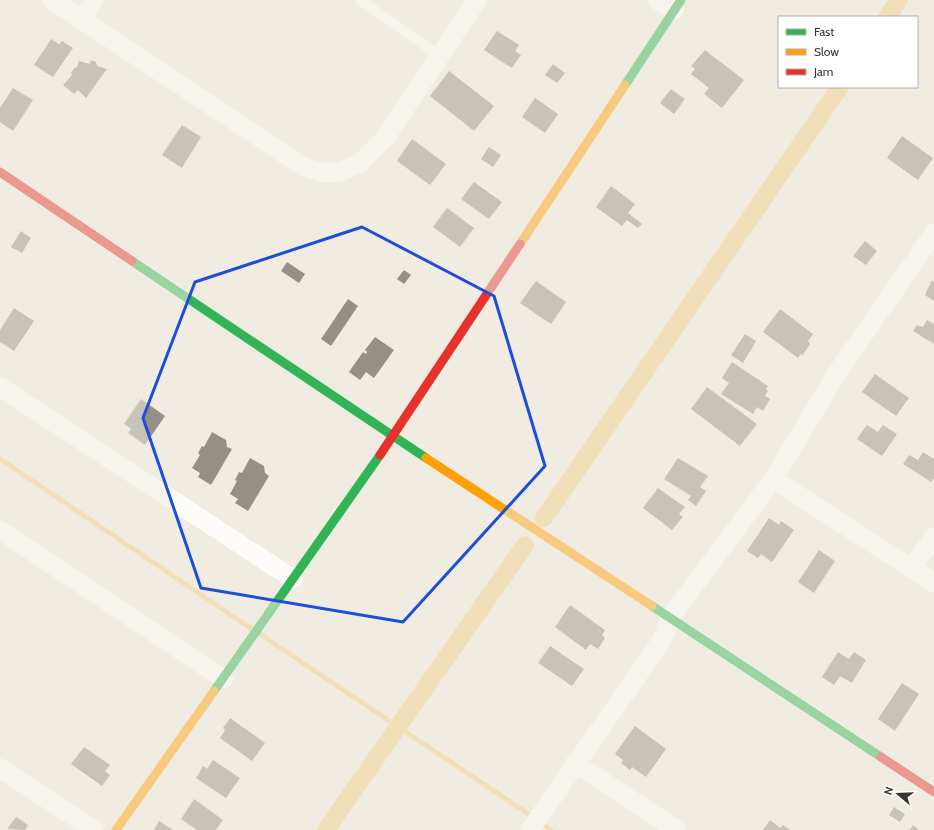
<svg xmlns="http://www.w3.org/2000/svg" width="934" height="830" font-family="Cabin,sans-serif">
<rect width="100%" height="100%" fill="#f1ece2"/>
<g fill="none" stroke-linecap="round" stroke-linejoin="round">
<!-- stream -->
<path stroke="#f1cf89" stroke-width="5" d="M0 459 252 629
M260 634 534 818
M540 823 551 830"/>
<!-- canal -->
<path stroke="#f1cf89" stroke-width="18" d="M887 17 899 0
M544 518 840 87
M326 830 525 545"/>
</g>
<!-- building -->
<path fill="#949088" d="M497 31 519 45 515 51 521 55 512 68 484 50Z
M51 39 59 44 62 41 73 48 53 77 34 65Z
M705 50 744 80 722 108 704 94 709 88 691 74 695 69 691 66Z
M91 60 96 62 97 66 107 69 86 98 78 90 74 94 63 85 72 75 71 73 74 68 77 67 79 61 90 64Z
M553 64 565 73 557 83 545 75Z
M449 71 494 106 474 131 430 96Z
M13 88 33 100 13 131 0 122V108Z
M671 89 685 99 674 114 660 103Z
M535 98 558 114 545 133 522 117Z
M182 125 201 137 182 168 162 155Z
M902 136 933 158 918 180 887 158Z
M412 139 446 164 430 185 397 161Z
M489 147 501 155 493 167 481 159Z
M474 182 502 202 489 219 461 199Z
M611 186 635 204 628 213 642 224 638 228 627 220 622 226 596 207Z
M447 208 474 228 460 247 433 227Z
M21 231 31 238 22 253 11 247Z
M865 241 877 251 866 265 853 256Z
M287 262 305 274 299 283 281 271Z
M404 270 411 275 404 284 397 279Z
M932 280 934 282V301L925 295Z
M536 281 566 302 551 324 520 303Z
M348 299 358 306 331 346 321 339Z
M14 308 34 321 14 351 0 342V330Z
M780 309 813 334 808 341 810 344 802 356 801 354 798 358 763 332Z
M927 320 934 324V344L913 331 917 325 923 327Z
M745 334 756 341 743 363 731 355Z
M375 337 394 350 374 378 366 372 360 380 349 372 363 352 366 354 367 352 365 350Z
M732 362 768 386 766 389 768 391 765 396 770 399 763 411 757 407 753 414 721 394 729 383 722 378Z
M875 374 909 398 896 416 862 392Z
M707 387 757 424 740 446 691 409Z
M141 399 165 416 145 445 128 433 131 429 124 424Z
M867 425 878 432 883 425 897 434 882 456 857 439Z
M212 432 226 440 227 447 232 449 211 485 198 477 200 473 192 468 200 455 198 453 202 446 204 447Z
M923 452 934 459V478L931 482 903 464 909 455 918 460Z
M250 458 264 466 265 473 269 476 248 511 235 503 238 499 230 494 237 481 235 480 239 472 242 473Z
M678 458 708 476 700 487 706 491 696 506 688 500 691 496 664 479Z
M658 488 685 507 679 514 683 517 672 530 643 508Z
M769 518 779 525 781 521 794 530 772 562 761 554 758 558 747 551Z
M819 550 835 561 814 593 798 582Z
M570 605 605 630 602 635 605 638 598 649 590 644 586 650 555 627Z
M550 646 584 669 572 686 538 663Z
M838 652 849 659 854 652 866 660 852 683 840 676 834 685 822 677Z
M902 683 919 694 895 731 878 719Z
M230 718 265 743 252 761 220 738 225 730 223 728Z
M635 726 666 749 646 777 632 767 630 770 621 763 623 760 615 754Z
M84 747 110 765 105 771 110 775 102 786 71 764Z
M213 760 240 778 226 798 196 778 203 766 207 769Z
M194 799 223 820 216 830H197L181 819Z
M894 807 905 814 900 822 889 815Z
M16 817 28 825 25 830 7 829Z
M770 820 780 828 783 825 790 830H763Z
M159 821 173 830H154Z
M913 825 919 830H910Z"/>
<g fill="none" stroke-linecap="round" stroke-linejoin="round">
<!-- lane -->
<path stroke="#fdfcfb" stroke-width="10" d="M360 0 440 56"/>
<!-- street -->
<path stroke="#fdfcfb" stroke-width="19" d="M52 0 304 167 324 173 340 172 360 163 385 138 477 0
M657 0 674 10
M81 19 94 0
M0 387 293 579
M773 479 934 583
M0 530 224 679
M911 568 934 537
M575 763 677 830
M0 768 94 830
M530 830 662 640 670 618 773 479 837 373 934 233"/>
<!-- fast -->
<path stroke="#30b455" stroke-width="9" d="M625 85 681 0
M132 261 426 458
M652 606 881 757
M214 691 380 455"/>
<!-- slow -->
<path stroke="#ff9f0a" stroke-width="9" d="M520 244 625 85
M426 458 652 606
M116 830 214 691"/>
<!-- jam -->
<path stroke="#e5322d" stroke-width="9" d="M0 172 132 261
M380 455 520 244
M881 757 934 792"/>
</g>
<!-- marked area -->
<path d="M0 0H934V830H0ZM362 227 494 296 545 466 403 622 201 588 143 418 195 282Z" fill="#f1ece2" fill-opacity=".55" fill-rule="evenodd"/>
<path fill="none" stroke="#1d4ed8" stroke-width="3" stroke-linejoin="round" d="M362 227 494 296 545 466 403 622 201 588 143 418 195 282Z"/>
<!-- legend -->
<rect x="778" y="16" width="140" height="72" fill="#ffffff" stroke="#afaeab"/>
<rect x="786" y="29" width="20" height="6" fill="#30b455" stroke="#afaeab"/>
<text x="814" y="36" font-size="12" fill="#38342e">Fast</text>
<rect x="786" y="49" width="20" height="6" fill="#ff9f0a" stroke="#afaeab"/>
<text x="814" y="56" font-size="12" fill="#38342e">Slow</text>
<rect x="786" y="69" width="20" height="6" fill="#e5322d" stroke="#afaeab"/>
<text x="814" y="76" font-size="12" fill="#38342e">Jam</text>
<!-- north arrow -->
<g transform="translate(898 794) rotate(289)" stroke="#ffffff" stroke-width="3" paint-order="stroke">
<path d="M0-3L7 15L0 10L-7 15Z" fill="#38342e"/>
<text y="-6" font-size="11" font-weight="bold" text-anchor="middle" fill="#38342e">N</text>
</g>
</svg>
